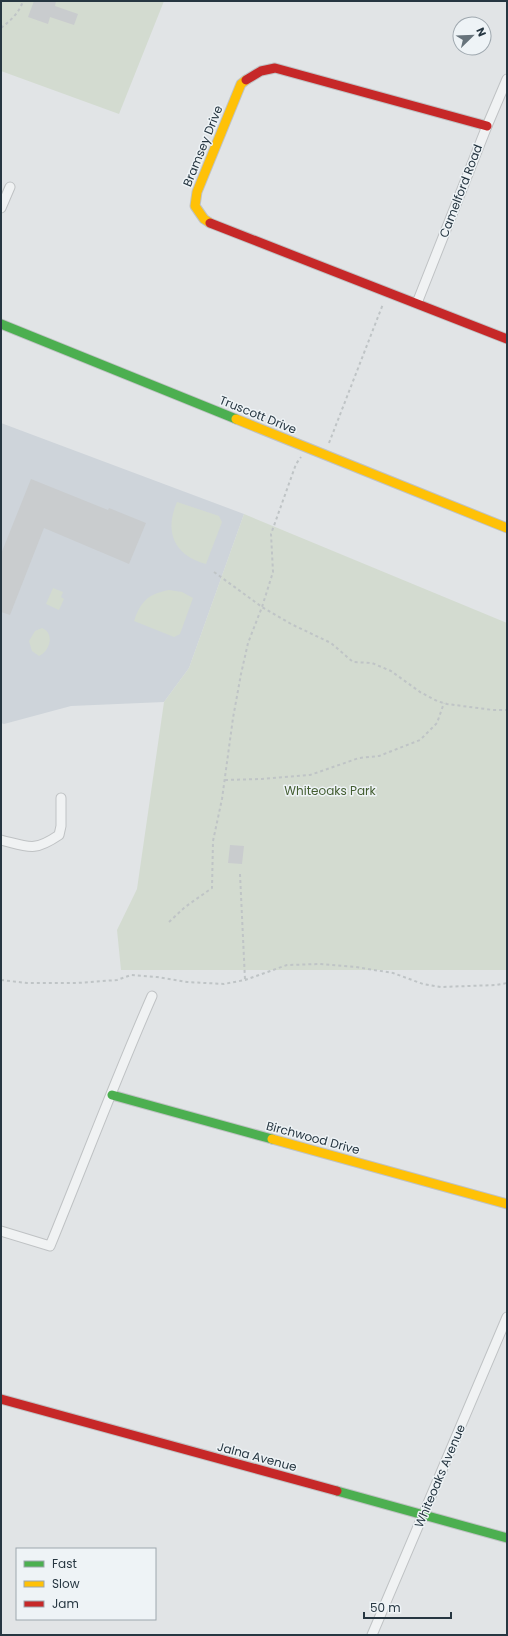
<svg xmlns="http://www.w3.org/2000/svg" width="508" height="1636" font-family="Poppins,sans-serif">
<rect width="100%" height="100%" fill="#e1e4e6"/>
<!-- built -->
<path fill="#ced4da" d="M1 423 244 514 189 668 164 702 71 706 4 724 1 723Z"/>
<!-- green -->
<path fill="#d3dbd0" d="M1 1H164L119 114 1 71Z
M177 502 219 516 222 522 206 564C174 555 164 532 177 502Z
M244 514 507 623V970H121L117 930 137 889 164 702 189 668Z
M53 588 63 592 61 597 64 599 59 610 46 604Z
M169 590 182 592 193 598 180 634 174 637 134 621C141 601 148 594 169 590Z
M42 628C55 633 50 651 39 656L32 651 29 641 35 631Z"/>
<!-- building -->
<path fill="#c9ccce" d="M34 1H56L55 6 78 14 74 25 50 17 48 24 28 17Z
M31 479 108 510 109 508 146 523 129 564 44 528 10 615 1 612V554Z
M230 845 244 846 242 864 228 863Z"/>
<g fill="none" stroke-linecap="round" stroke-linejoin="round">
<defs>
<path id="street" d="M1 208 10 187
M417 303 487 126 507 79
M1 840C29 847 34 852 59 835L61 826V798
M1 1231 50 1246C84 1163 116 1078 152 996
M372 1635 507 1317"/>
<path id="fast" d="M1 324 236 419
M112 1095 272 1139
M337 1491 507 1538"/>
<path id="slow" d="M210 223 204 219 195 206 197 192 241 84 246 80
M236 419 507 528
M272 1139 507 1204"/>
<path id="jam" d="M246 80 261 71 275 68 487 126
M210 223 507 339
M1 1399 337 1491"/>
</defs>
<!-- street casing -->
<use href="#street" stroke="#bfc2c4" stroke-width="11"/>
<!-- fast casing -->
<use href="#fast" stroke="#bfc2c4" stroke-width="11"/>
<!-- slow casing -->
<use href="#slow" stroke="#bfc2c4" stroke-width="11"/>
<!-- jam casing -->
<use href="#jam" stroke="#bfc2c4" stroke-width="11"/>
<!-- path -->
<path stroke="#bfc4c6" stroke-width="2" stroke-dasharray="3 3" stroke-linecap="butt" d="M1 28C11 20 19 13 23 1
M329 443 383 304
M214 572 262 607 291 624 331 643 353 662 372 663 391 671 420 692 437 701 447 704 493 710H507
M225 780 262 779 310 775 359 758 379 756 420 740 437 723 444 703
M240 874 245 980
M169 922 185 907 212 888 213 841 222 799 233 718 241 674 248 643 262 607 273 572 271 534 296 464 301 457
M1 980 27 983H77L117 980 131 975 157 977 187 982 224 984 245 980 287 965 320 964 356 967 393 973 423 984 441 987 496 985 507 983"/>
<!-- street -->
<use href="#street" stroke="#f0f2f3" stroke-width="9"/>
<!-- fast -->
<use href="#fast" stroke="#4caf50" stroke-width="9"/>
<!-- slow -->
<use href="#slow" stroke="#ffc107" stroke-width="9"/>
<!-- jam -->
<use href="#jam" stroke="#c62828" stroke-width="9"/>
</g>
<g text-anchor="middle" stroke-width="3" stroke-linejoin="round" paint-order="stroke">
<!-- street labels -->
<g font-size="12" fill="#263641" stroke="#eef3f6">
<text transform="translate(203 146) rotate(-68)" y="4">Bramsey Drive</text>
<text transform="translate(461 191) rotate(-69)" y="4">Camelford Road</text>
<text transform="translate(258 415) rotate(22)" y="4">Truscott Drive</text>
<text transform="translate(313 1138) rotate(15)" y="4">Birchwood Drive</text>
<text transform="translate(257 1457) rotate(15)" y="4">Jalna Avenue</text>
<text transform="translate(440 1476) rotate(-67)" y="4">Whiteoaks Avenue</text>
</g>
<!-- park labels -->
<g font-size="12" fill="#445e32" stroke="#eef3f6">
<text x="330" y="795">Whiteoaks Park</text>
</g>
</g>
<!-- border -->
<rect width="508" height="1636" fill="none" stroke="#263641" stroke-width="4"/>
<!-- legend -->
<rect x="16" y="1548" width="140" height="72" fill="#eef3f6" stroke="#9ea7ae"/>
<rect x="24" y="1561" width="20" height="6" fill="#4caf50" stroke="#9ea7ae"/>
<text x="52" y="1568" font-size="12" fill="#263641">Fast</text>
<rect x="24" y="1581" width="20" height="6" fill="#ffc107" stroke="#9ea7ae"/>
<text x="52" y="1588" font-size="12" fill="#263641">Slow</text>
<rect x="24" y="1601" width="20" height="6" fill="#c62828" stroke="#9ea7ae"/>
<text x="52" y="1608" font-size="12" fill="#263641">Jam</text>
<!-- north arrow -->
<g transform="translate(472 36) rotate(67)"><circle r="19" fill="#eef3f6" stroke="#9ea7ae"/>
<path d="M0-3L7 15L0 10L-7 15Z" fill="#67737b"/>
<text y="-6" font-size="11" font-weight="bold" text-anchor="middle" fill="#263641">N</text>
</g>
<!-- scale -->
<path d="M364 1612v6h87v-6" fill="none" stroke="#263641" stroke-width="2"/>
<text x="370" y="1612" font-size="12" fill="#263641" stroke="#eef3f6" stroke-width="3" paint-order="stroke">50 m</text>
</svg>
